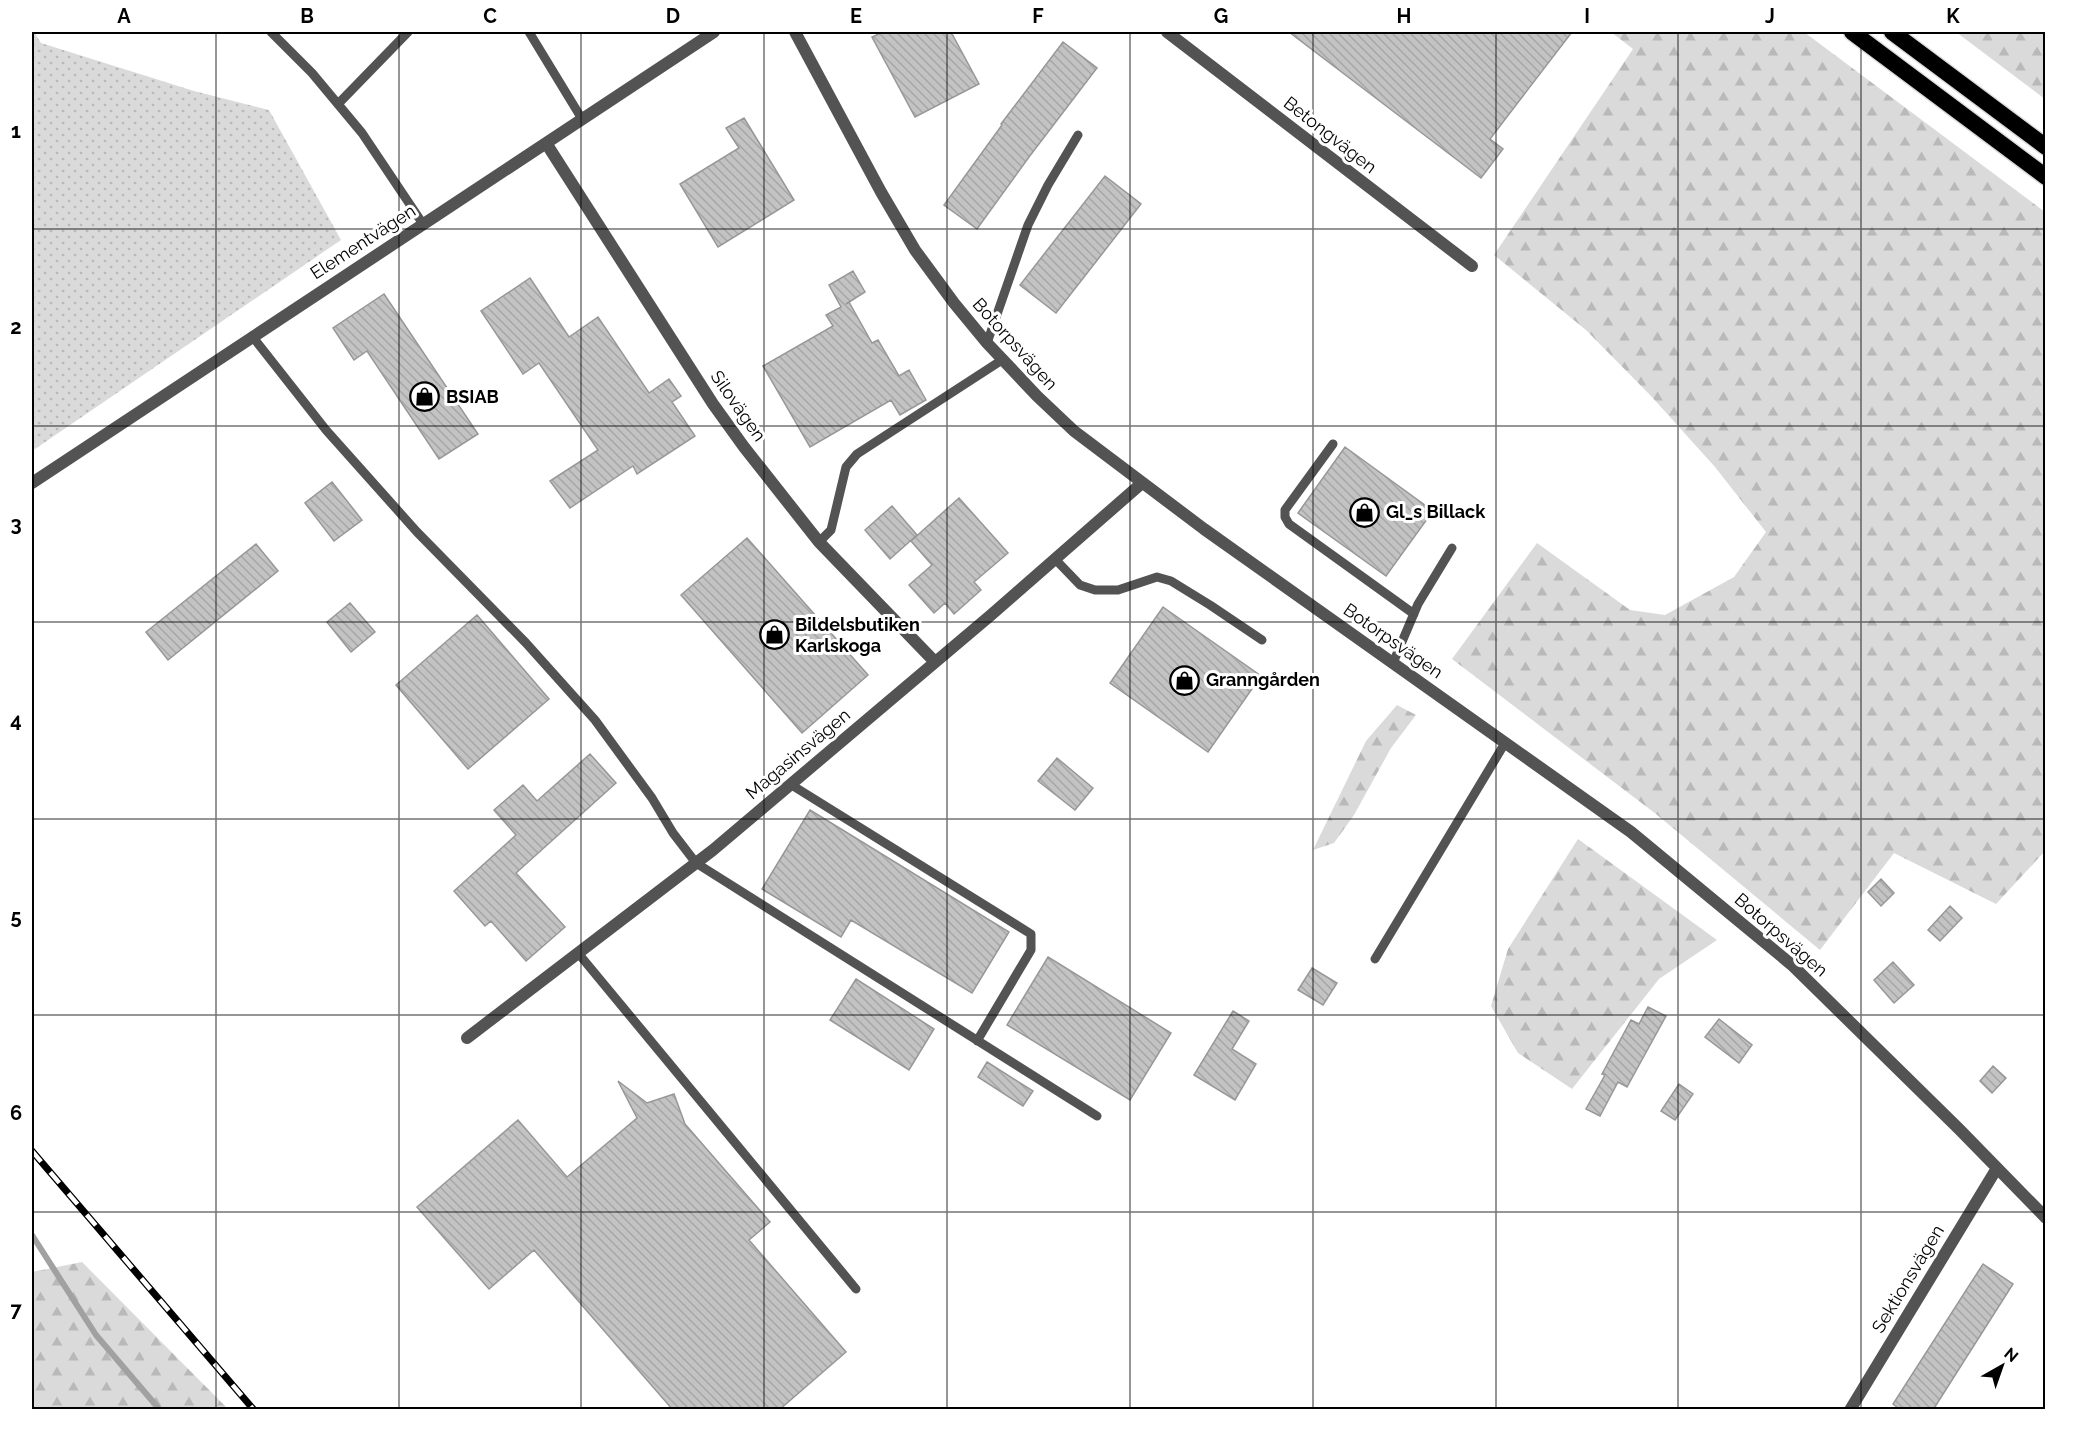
<svg xmlns="http://www.w3.org/2000/svg" width="2077" height="1441" font-family="Raleway,sans-serif">
<defs>
<pattern id="grass-dots" width="8" height="8" patternUnits="userSpaceOnUse" patternTransform="scale(1.5)"><rect width="8" height="8" fill="#dadada"/><path d="M2 2h.1M6 6h.1" fill="none" stroke="#b9b9b9" stroke-width="1.8" stroke-linecap="round"/></pattern>
<pattern id="forest-firs" width="22" height="20" patternUnits="userSpaceOnUse" patternTransform="scale(1.5)"><rect width="22" height="20" fill="#dadada"/><path d="M5 1l3.5 6h-7zM16 11l3.5 6h-7z" fill="#b9b9b9"/></pattern>
<pattern id="building-back-hatch" width="6" height="6" patternUnits="userSpaceOnUse" patternTransform="scale(1.5)"><rect width="6" height="6" fill="#c3c3c3"/><path d="M-1 5l2 2M0 0l6 6M5-1l2 2" fill="none" stroke="#a6a6a6"/></pattern>
</defs>
<rect width="100%" height="100%" fill="#fff"/>
<!-- grass -->
<path fill="url(#grass-dots)" d="M32 32H34L41 43 194 91 269 110 341 240 32 451Z"/>
<!-- forest -->
<path fill="url(#forest-firs)" d="M1611 32H1804L2045 212V851L1996 904 1894 853 1820 950 1656 814 1452 659 1537 543 1630 610 1665 615 1734 577 1766 532 1715 467 1651 396 1586 330 1494 255 1633 49Z
M1956 32H2045V99Z
M1397 705 1416 715 1391 748 1354 815 1334 843 1313 850 1366 741Z
M1578 839 1717 940 1659 979 1572 1089 1518 1053 1491 1006 1508 949Z
M82 1262 228 1409H32V1272Z"/>
<g fill="none" stroke-linecap="round" stroke-linejoin="round">
<!-- stream -->
<path stroke="#a1a1a1" stroke-width="6" d="M32 1235 96 1335 160 1410"/>
</g>
<!-- building -->
<path fill="url(#building-back-hatch)" stroke="#979797" stroke-width="1.5" d="M883 32H951L979 84 915 117 872 37Z
M1289 32H1572L1490 139 1503 149 1481 178Z
M1063 42 1097 68 1029 157 977 229 944 205 1002 125 1001 124Z
M744 118 794 200 718 247 680 184 739 148 726 128Z
M1105 176 1141 204 1056 313 1020 285Z
M853 271 865 292 846 304 849 302 872 343 878 340 899 376 909 370 926 400 900 415 891 400 810 447 763 366 833 326 826 315 841 307 829 285Z
M530 278 569 337 598 317 649 393 669 379 681 396 672 402 695 436 637 474 633 466 570 508 550 481 598 450 539 363 523 374 481 311Z
M384 294 478 434 439 459 367 351 354 360 333 328Z
M1345 447 1433 511 1386 576 1298 513Z
M332 482 362 520 334 541 305 503Z
M959 498 1008 553 974 582 981 590 954 614 945 603 934 613 909 585 932 565 911 541Z
M892 506 917 535 890 559 865 530Z
M747 538 868 675 802 733 681 595Z
M256 544 278 571 168 660 146 632Z
M350 603 375 632 351 652 327 622Z
M1163 607 1261 676 1208 752 1110 683Z
M477 615 549 699 468 769 396 685Z
M590 754 616 783 516 873 565 927 526 961 491 921 485 926 454 891 516 835 494 810 523 785 537 801Z
M1057 758 1093 788 1075 810 1038 781Z
M810 810 1009 932 972 993 851 920 841 937 762 889Z
M1881 879 1894 893 1881 906 1868 892Z
M1950 906 1962 918 1940 941 1928 930Z
M1048 957 1171 1033 1130 1100 1007 1025Z
M1893 962 1914 985 1894 1003 1874 980Z
M1312 968 1337 983 1323 1005 1298 990Z
M856 979 934 1029 909 1070 830 1020Z
M1648 1007 1666 1016 1627 1087 1618 1082 1600 1116 1586 1109 1605 1075 1602 1074 1631 1020 1639 1024Z
M1233 1011 1249 1021 1232 1049 1256 1064 1235 1100 1194 1075Z
M1719 1019 1752 1045 1739 1063 1705 1037Z
M987 1062 1033 1091 1023 1106 978 1077Z
M1993 1066 2006 1078 1992 1093 1980 1081Z
M618 1081 647 1103 674 1094 685 1124 770 1222 749 1240 846 1352 779 1410H673L534 1250 489 1289 417 1207 518 1120 567 1177 637 1118Z
M1679 1084 1693 1094 1675 1120 1661 1111Z
M1983 1264 2013 1284 1933 1410H1901L1893 1404Z"/>
<g fill="none" stroke-linecap="round" stroke-linejoin="round">
<defs>
<path id="trunk" d="M1852 32 2046 177
M1892 32 2046 147"/>
</defs>
<!-- trunk casing -->
<use href="#trunk" stroke="#dbdbdb" stroke-width="19"/>
<!-- service -->
<path stroke="#535353" stroke-width="9" d="M271 32 312 73 362 133 423 224
M529 32 582 119
M338 104 408 32
M252 336 326 430 417 532 526 643 595 720 652 798 673 833 696 863 1097 1116
M987 343 1028 225 1048 185 1078 135
M1333 444 1285 510V517L1289 524 1414 614
M819 542 831 530 846 467 857 454 1002 360
M1055 559 1080 585 1095 590H1118L1157 577 1171 581 1210 605 1262 640
M1393 663 1418 604 1452 548
M790 784 1031 934V950L977 1041
M578 953 856 1289
M1375 959 1505 743"/>
<!-- minor -->
<path stroke="#535353" stroke-width="12" d="M795 32 881 192 915 250 954 303 987 343 1037 396 1074 431 1204 529 1631 832 1792 965 1959 1129 2046 1218
M1167 32 1472 266
M546 143 713 404 744 447 819 542 935 662
M32 483 714 32
M467 1038 713 850 991 615 1142 483
M1850 1410 1997 1168"/>
<!-- trunk -->
<use href="#trunk" stroke="#000" stroke-width="16"/>
<defs>
<path id="rail" d="M32 1151 254 1410"/>
</defs>
<!-- rail casing -->
<use href="#rail" stroke="#000" stroke-width="7"/>
<!-- rail -->
<use href="#rail" stroke="#fff" stroke-width="4.5" stroke-dasharray="14" stroke-linecap="butt"/>
</g>
<!-- grid -->
<path fill="none" stroke="#000" stroke-width="1.5" stroke-opacity="0.55" d="M216 32V1410M399 32V1410M581 32V1410M764 32V1410M947 32V1410M1130 32V1410M1313 32V1410M1496 32V1410M1678 32V1410M1861 32V1410M32 229H2046M32 426H2046M32 622H2046M32 819H2046M32 1015H2046M32 1212H2046"/>
<!-- icons -->
<defs>
<symbol id="shop-ring" viewBox="-11 -11 22 22"><circle r="9.5" fill="#fff" stroke="#000" stroke-width="1.5"/><path d="M-5-2.5h2.3a2.7 3.5 0 0 1 5.4 0H5L5.5 6h-11ZM-1.5-2.5h3a1.5 2.3 0 0 0-3 0Z" fill="#000"/></symbol>
</defs>
<g fill-rule="evenodd">
<use href="#shop-ring" x="408" y="380" width="33" height="33"/>
<use href="#shop-ring" x="1348" y="496" width="33" height="33"/>
<use href="#shop-ring" x="758" y="618" width="33" height="33"/>
<use href="#shop-ring" x="1168" y="664" width="33" height="33"/>
</g>
<g text-anchor="middle" stroke-width="6" stroke-linejoin="round" paint-order="stroke">
<!-- street labels -->
<g font-size="18" fill="#000" stroke="#fff">
<text transform="translate(1330 135) rotate(38)" y="6">Betongvägen</text>
<text transform="translate(363 242) rotate(-33)" y="6">Elementvägen</text>
<text transform="translate(1015 344) rotate(48)" y="6">Botorpsvägen</text>
<text transform="translate(738 406) rotate(55)" y="6">Silovägen</text>
<text transform="translate(1393 641) rotate(35)" y="6">Botorpsvägen</text>
<text transform="translate(798 754) rotate(-40)" y="6">Magasinsvägen</text>
<text transform="translate(1781 935) rotate(41)" y="6">Botorpsvägen</text>
<text transform="translate(1908 1279) rotate(-59)" y="6">Sektionsvägen</text>
</g>
<!-- poi labels -->
<g font-size="18" font-weight="bold" fill="#000" stroke="#fff" text-anchor="start">
<text x="446" y="403">BSIAB</text>
<text x="1386" y="518">Gl_s Billack</text>
<text x="795" y="631">Bildelsbutiken<tspan x="795" dy="21">Karlskoga</tspan></text>
<text x="1206" y="686">Granngården</text>
</g>
</g>
<!-- border -->
<rect width="2077" height="1441" fill="none" stroke="#ffffff" stroke-width="66"/>
<!-- north arrow -->
<g transform="translate(2002 1366) rotate(40)" stroke="#ffffff" stroke-width="4.5" paint-order="stroke">
<path d="M0-4.5L10 22L0 15L-10 22Z" fill="#000000"/>
<text y="-9" font-size="16" font-weight="bold" text-anchor="middle" fill="#000000">N</text>
</g>
<rect x="33" y="33" width="2011" height="1375" fill="none" stroke="#000" stroke-width="2"/>
<g font-size="20" text-anchor="middle" font-weight="bold" fill="#000">
<text x="124" y="23">A</text>
<text x="307" y="23">B</text>
<text x="490" y="23">C</text>
<text x="673" y="23">D</text>
<text x="856" y="23">E</text>
<text x="1038" y="23">F</text>
<text x="1221" y="23">G</text>
<text x="1404" y="23">H</text>
<text x="1587" y="23">I</text>
<text x="1770" y="23">J</text>
<text x="1953" y="23">K</text>
<text x="16" y="138">1</text>
<text x="16" y="334">2</text>
<text x="16" y="531">3</text>
<text x="16" y="727">4</text>
<text x="16" y="924">5</text>
<text x="16" y="1120">6</text>
<text x="16" y="1317">7</text>
</g>
</svg>
